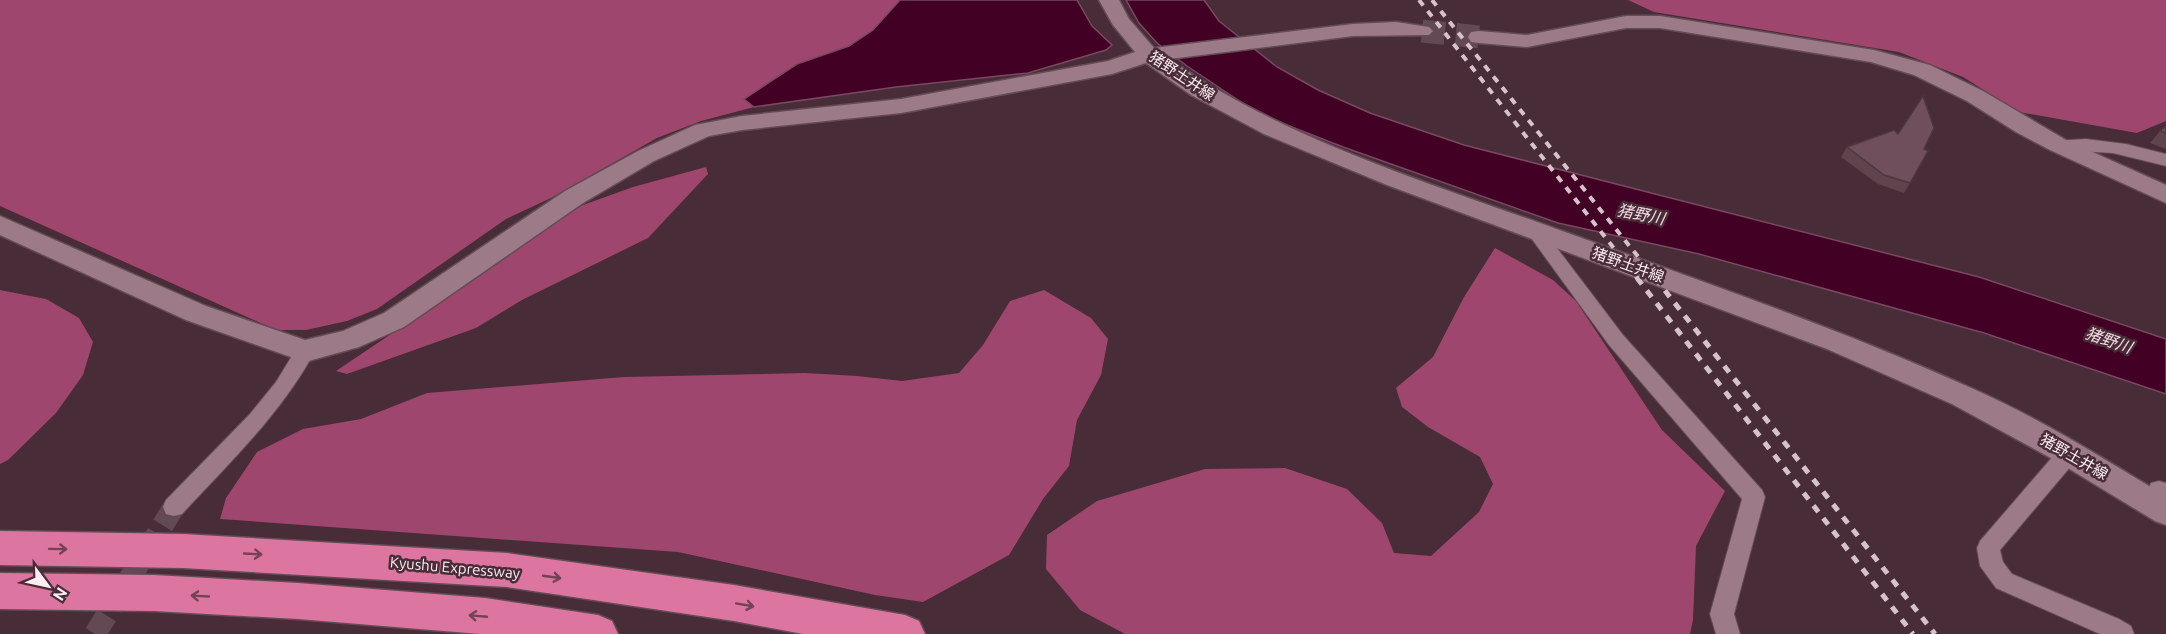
<svg xmlns="http://www.w3.org/2000/svg" width="2166" height="634" font-family="Ubuntu,'Noto Sans JP',sans-serif">
<rect width="100%" height="100%" fill="#482c37"/>
<!-- forest -->
<path fill="#9f466e" d="M0 0H900L873 30 849 46 797 64 745 99 754 107 701 121 657 138 551 198 506 219 377 309 347 321 306 330H276L0 206Z
M1628 0H2166V121L2137 133 2019 112 1963 77 1899 52 1654 12Z
M706 167 708 174 648 238 522 300 476 328 347 374 336 371 507 256 539 231 583 205 633 187Z
M1495 248 1553 280 1576 301 1662 430 1725 491 1696 546 1693 620 1690 634H1125L1080 610 1046 569 1047 535 1097 501 1205 469 1285 468 1347 489 1382 523 1394 553 1431 556 1479 512 1493 484 1480 457 1428 427 1402 407 1396 388 1433 357 1464 297Z
M0 290 46 299 79 318 93 342 83 375 56 413 8 460 0 464Z
M1044 290 1091 318 1108 339 1101 375 1077 420 1069 466 1043 499 1009 555 923 602 875 595 678 552 220 519 226 498 257 452 303 429 361 419 427 393 624 377 805 373 857 376 902 381 959 373 983 345 1010 301Z"/>
<!-- water -->
<path fill="#420124" stroke="#7a4862" stroke-width="1.5" d="M900 0H1077L1092 26 1112 45 1106 50 1028 73 896 87 754 107 744 99 797 64 849 46 873 30Z
M1126 0H1204L1219 21 1277 67 1318 90 1370 113 1464 145 1979 277 2166 339V394L1984 333 1699 254 1558 223 1343 147 1259 114 1187 66 1157 43 1139 23Z"/>
<g fill="none" stroke-linecap="round" stroke-linejoin="round">
<!-- street-tunnel -->
<path stroke="#634953" stroke-width="22" stroke-dasharray="22 10" stroke-linecap="butt" d="M95 634 174 507"/>
<!-- secondary-tunnel -->
<path stroke="#634953" stroke-width="23" stroke-dasharray="23 11" stroke-linecap="butt" d="M1422 31 1479 37"/>
<defs>
<path id="street" d="M2086 139 2126 144 2166 154V166L2113 153 2058 150 2052 149 2050 145 2052 141Z
M1535 225 1541 227 1623 335 1762 490 1765 497 1734 614 1740 634H1716L1710 614 1742 499 1609 345 1529 235 1526 231 1529 227Z
M305 343 312 346 315 351C281 414 230 462 182 514L174 516 166 514 163 507 166 500 250 414 276 382 298 346Z
M2069 444 2077 447 2080 453 2077 459 2000 550 2003 562 2012 574 2119 619 2131 626 2134 634H2100L1996 588 1980 566 1977 548 1980 541 2061 447Z
M2159 481 2166 483V503L2151 497 2148 490 2151 483Z"/>
<path id="secondary" d="M1099 0H1119L1129 19 1154 48 1353 24 1396 22 1429 27 1433 31 1429 35 1353 36 1169 59C1288 141 1430 183 1565 232 1701 281 1838 328 1969 387 2038 417 2102 458 2166 496V525L2155 521 2058 462 1952 404 1827 349 1387 185 1264 134 1191 95 1146 63 1112 74 901 113 742 130 709 136 654 161 583 203 404 327 359 347 305 362 186 320 0 235V216L206 306 305 340 343 331 384 313 565 191 638 151 695 125 742 116 901 99 1108 61 1135 52 1113 25Z
M1626 16H1660L1874 50 1930 65 1983 91 2066 140 2166 185V203L2050 150 2016 132 1967 101 1914 75 1871 62 1660 28H1626L1527 47 1479 43 1471 42 1468 37 1471 32 1479 31 1527 35Z"/>
<path id="highway" d="M0 531 183 534 507 553 734 585 905 615 919 621 925 634H803L734 621 507 587 183 568 0 565Z
M0 573 154 575 298 583 485 598 598 615 612 621 618 634H480L298 619 154 611 0 609Z"/>
</defs>
<!-- street casing -->
<use href="#street" stroke="#634c55" stroke-width="2"/>
<!-- secondary casing -->
<use href="#secondary" stroke="#634c55" stroke-width="3"/>
<!-- highway casing -->
<use href="#highway" stroke="#634c55" stroke-width="3"/>
<!-- street -->
<use href="#street" fill="#9c7a87" fill-rule="evenodd"/>
<!-- secondary -->
<use href="#secondary" fill="#9c7a87" fill-rule="evenodd"/>
<!-- highway -->
<use href="#highway" fill="#dc75a0" fill-rule="evenodd"/>
<!-- rail-far1 -->
<path stroke="#d6c3ca" stroke-width="4" stroke-dasharray="7 7" stroke-linecap="butt" d="M1419 0 1638 279
M1432 0 1656 279"/>
<!-- rail -->
<path stroke="#d6c3ca" stroke-width="5" stroke-dasharray="8 8" stroke-linecap="butt" d="M1637 278 1913 634
M1655 278 1935 634"/>
</g>
<!-- wall -->
<path fill="#5f444e" d="M2166 126V149L2150 143 2160 131Z
M1898 134 1924 149 1910 183 1904 193 1878 184 1841 157 1847 147Z"/>
<!-- building -->
<path fill="#6f4f5b" stroke="#4e3740" stroke-width="1.5" d="M1923 96 1934 128 1924 149 1928 151 1910 183 1884 175 1847 147 1894 130 1898 134Z
M2166 126V133L2160 131Z"/>
<!-- one-way arrows -->
<defs><path id="oneway-shaft" d="M-6 0H5M1.5-3L5.5 0L1.5 3" fill="none" stroke-width="1.6" stroke-linecap="round" stroke-linejoin="round" transform="scale(1.5)"/></defs>
<g stroke="#744256">
<use href="#oneway-shaft" transform="translate(58 549) rotate(1)"/>
<use href="#oneway-shaft" transform="translate(253 554) rotate(3)"/>
<use href="#oneway-shaft" transform="translate(552 577) rotate(8)"/>
<use href="#oneway-shaft" transform="translate(200 596) rotate(-177)"/>
<use href="#oneway-shaft" transform="translate(745 605) rotate(10)"/>
<use href="#oneway-shaft" transform="translate(478 616) rotate(-175)"/>
</g>
<g text-anchor="middle" stroke-width="5" stroke-linejoin="round" paint-order="stroke">
<!-- street labels -->
<g font-size="15" fill="#fdedf2" stroke="#482c37">
<text transform="translate(1182 76) rotate(34)" y="5">猪野土井線</text>
<text transform="translate(1628 265) rotate(20)" y="5">猪野土井線</text>
<text transform="translate(2074 457) rotate(30)" y="5">猪野土井線</text>
<text transform="translate(455 568) rotate(5)" y="5">Kyushu Expressway</text>
</g>
<!-- water labels -->
<g font-size="16" font-style="italic" fill="#f5dbe4" stroke="#482c37">
<text transform="translate(1641 214) rotate(11)" y="6">猪野川</text>
<text transform="translate(2109 340) rotate(19)" y="6">猪野川</text>
</g>
</g>
<!-- north arrow -->
<g transform="translate(48 586) rotate(123)" stroke="#482c37" stroke-width="4.5" paint-order="stroke">
<path d="M0-4.5L10 22L0 15L-10 22Z" fill="#fdedf2"/>
<text y="-9" font-size="16" font-weight="bold" text-anchor="middle" fill="#fdedf2">N</text>
</g>
</svg>
